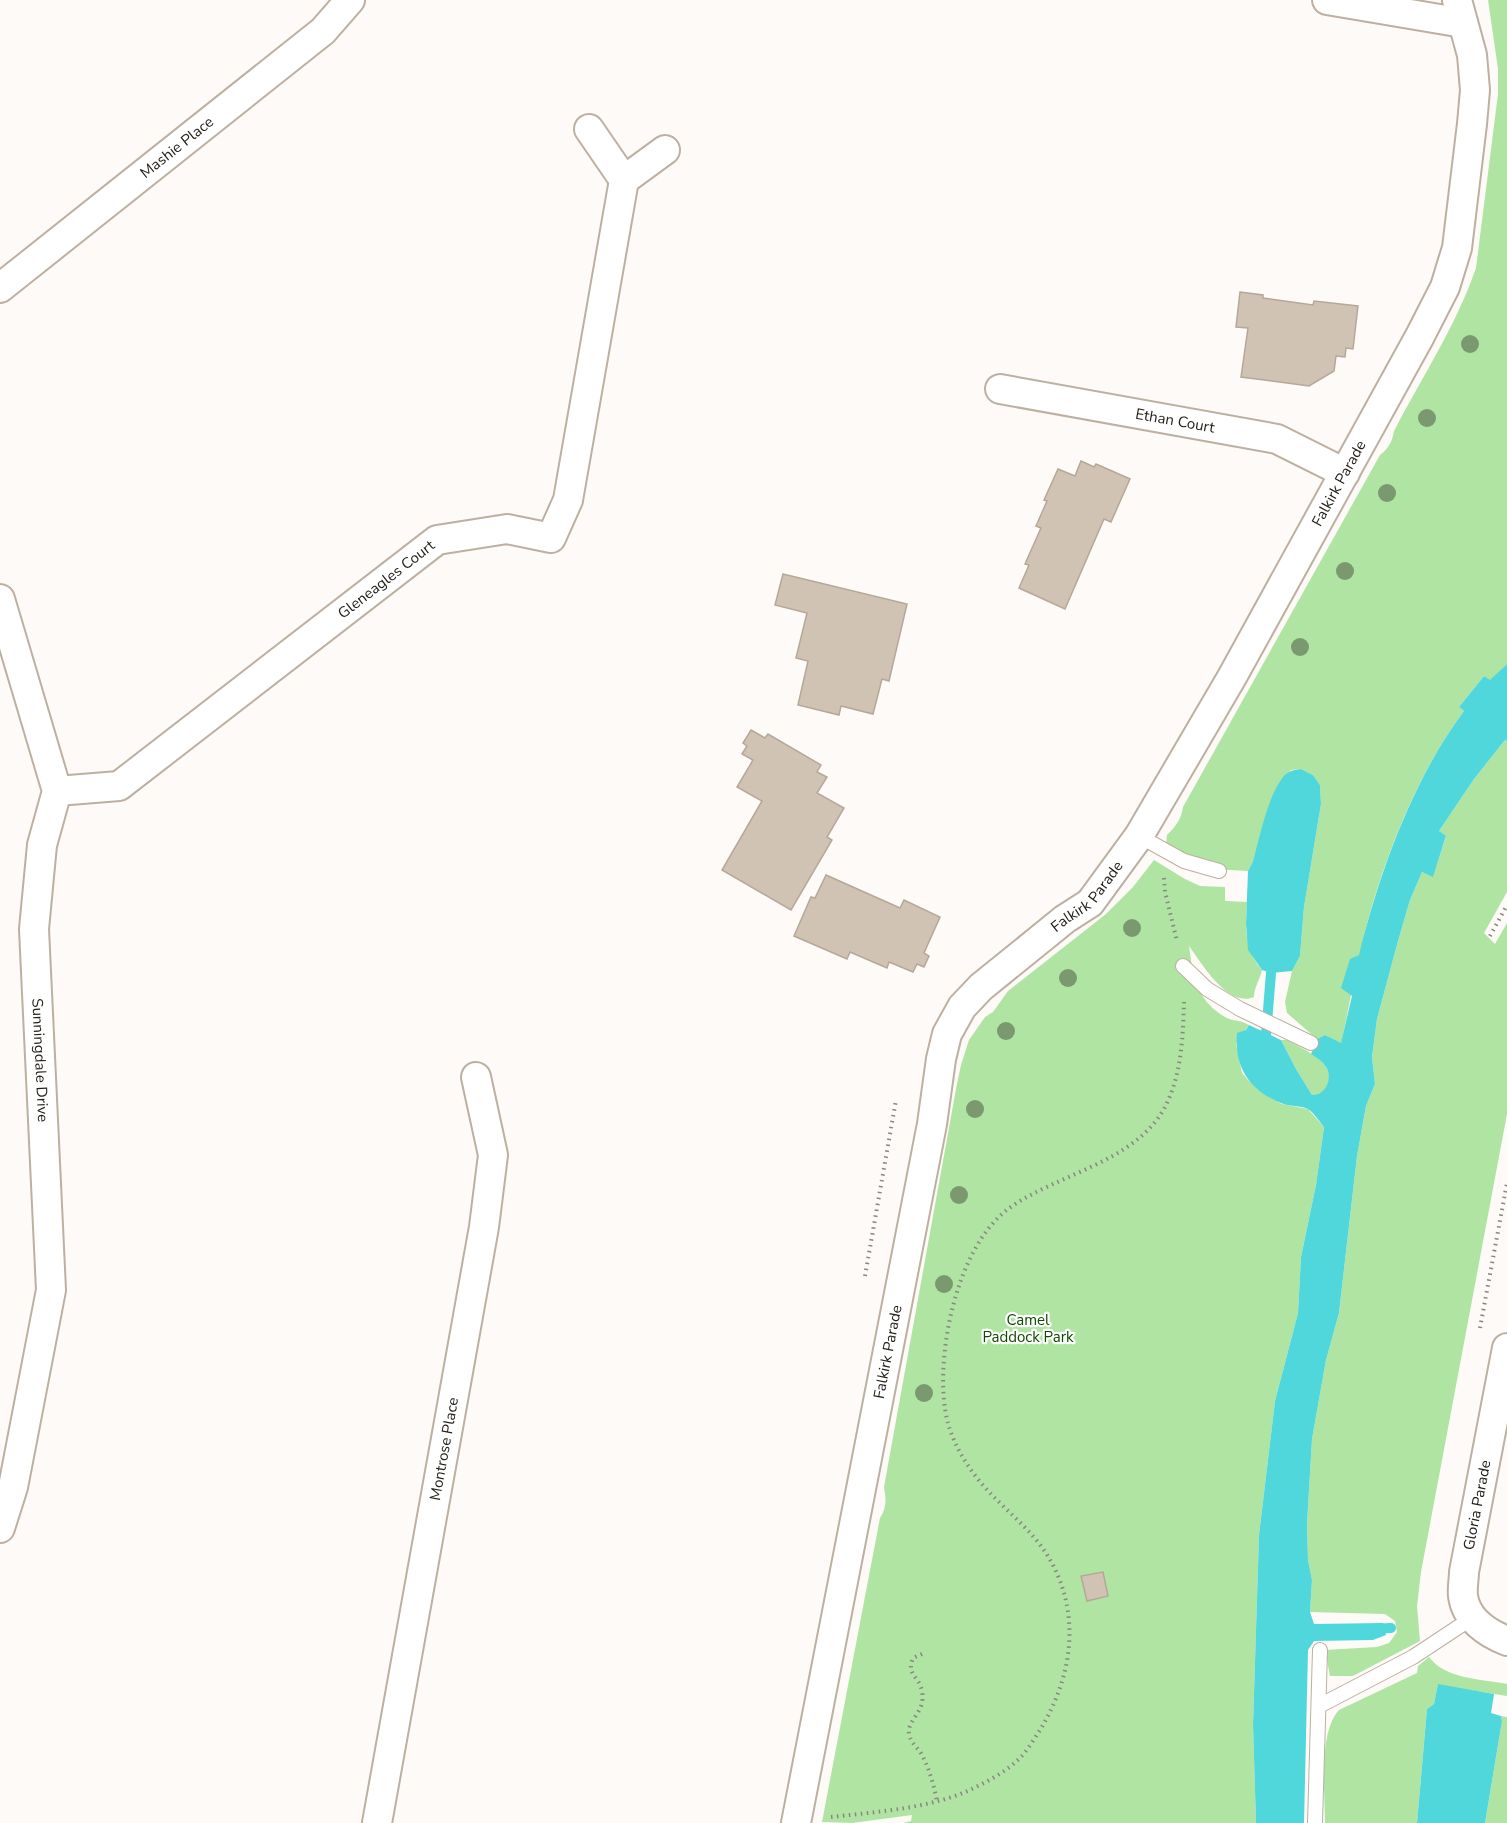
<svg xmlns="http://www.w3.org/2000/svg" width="1507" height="1823" font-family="'Nunito Sans',sans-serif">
<rect width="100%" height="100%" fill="#fdfaf7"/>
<!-- green -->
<path fill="#afe4a3" d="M1488 0H1507V664L1490 681 1484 676 1459 707 1464 711C1417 773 1381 865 1363 940 1354 974 1349 1009 1341 1044L1325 1035 1317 1039 1287 1013 1285 1002 1292 971 1300 956 1304 907 1321 804 1320 785 1313 775 1301 769 1291 770 1272 799 1253 861 1248 871 1212 869 1166 844 1167 835C1176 826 1181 820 1183 807L1380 455C1389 448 1392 442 1394 431 1422 377 1456 326 1476 268L1498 94V69Z
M1505 740 1507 741V892L1484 933 1495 944 1507 923V1114L1421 1572 1417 1606 1420 1641 1353 1676H1330L1325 1650 1377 1647 1389 1643 1397 1632 1395 1621 1385 1614 1310 1612 1312 1580 1308 1560 1307 1524 1312 1439 1326 1360 1339 1313 1357 1156 1366 1106 1375 1084 1372 1057 1377 1019 1398 941 1410 900 1422 872 1433 876 1446 837 1439 831 1474 779Z
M1154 860 1185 879 1200 886 1225 887V901L1247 902C1245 927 1244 950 1262 970 1260 980 1254 987 1254 997 1228 1008 1202 964 1189 946 1193 977 1197 1002 1227 1018 1236 1022 1239 1019 1249 1025L1236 1044 1242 1073 1249 1081 1271 1098 1282 1104 1308 1109 1324 1127 1316 1185 1301 1257 1298 1313 1275 1401 1259 1535 1253 1725 1256 1823H903L911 1821 912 1815 852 1823 822 1822 880 1518C887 1508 886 1498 884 1487L956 1089 961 1065 969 1040 985 1017 993 1012 1008 991 1106 914 1133 887Z
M1281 1040H1287C1302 1049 1338 1062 1327 1086 1324 1093 1319 1096 1312 1095L1296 1069Z
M1429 1657C1445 1679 1481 1679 1507 1684V1696L1438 1685 1434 1704 1427 1709 1417 1823H1325C1325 1793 1318 1733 1339 1710L1417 1673 1418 1666Z
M1501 1716 1507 1717V1823H1485L1502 1721Z"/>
<!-- water -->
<path fill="#4fd7dc" d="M1507 664V741L1505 740 1474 779 1439 831 1446 836 1433 877 1422 872 1410 900 1398 941 1377 1019 1372 1057 1375 1084 1366 1106 1357 1156 1339 1313 1326 1360 1312 1439 1307 1524 1308 1560 1312 1580 1310 1612 1314 1624 1383 1623 1386 1635 1373 1640 1314 1641 1308 1650 1304 1823H1256L1253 1725 1259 1535 1275 1401 1298 1313 1301 1257 1316 1185 1324 1127C1320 1122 1314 1113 1308 1109 1300 1105 1289 1107 1281 1103 1249 1090 1234 1067 1237 1033L1246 1030 1249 1025 1281 1040 1296 1069 1312 1095C1326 1096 1333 1078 1326 1067 1322 1061 1316 1057 1311 1054L1317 1039 1325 1035 1341 1043 1352 996 1341 988 1350 959 1359 955C1379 873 1413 779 1464 711L1459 707 1484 676 1490 680Z
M1301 769 1313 775 1320 785 1321 804 1304 907 1300 956 1292 971 1271 973 1262 970 1248 950 1246 924 1248 871 1253 861C1259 840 1268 797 1281 780 1286 772 1292 770 1301 769Z
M1438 1684 1494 1694 1491 1713 1501 1716 1502 1721 1485 1823H1417L1427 1709 1434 1704Z"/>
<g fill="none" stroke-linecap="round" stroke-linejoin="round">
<!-- stream -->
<path stroke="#4fd7dc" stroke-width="10" d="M1265 1047 1271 973
M1370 1629 1391 1628"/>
</g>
<!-- building -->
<path fill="#d1c3b4" stroke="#b5a898" stroke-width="1.5" d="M1240 292 1263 295V298L1313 305 1314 301 1358 306 1353 349 1346 348 1345 357 1336 356 1334 371 1309 386 1241 377 1248 328 1236 327Z
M1081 461 1094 467 1096 464 1130 479 1111 522 1104 519 1065 609 1019 588 1029 565 1025 564 1041 528 1036 526 1047 501 1044 500 1058 469 1075 476Z
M783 574 907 604 889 681 882 679 873 714 841 706 839 715 798 705 808 661 796 658 807 613 775 605Z
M751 730 765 738 768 734 821 765 817 772 827 777 817 793 844 808 827 837 832 840 791 910 722 870 762 801 737 787 753 760 742 754 747 746 743 743Z
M826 875 900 908 904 900 940 917 924 953 929 956 924 967 917 964 913 972 889 962 887 968 850 952 847 959 794 936 811 897 815 898Z
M1103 1572 1108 1596 1087 1601 1081 1576Z"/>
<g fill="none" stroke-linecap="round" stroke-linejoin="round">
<defs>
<path id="service" d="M1139 836 1184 861 1219 871
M1183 966 1207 989 1240 1009 1311 1043
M1319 1706 1413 1657 1472 1618
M1315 1823 1320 1650"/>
<g id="minor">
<path d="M1327 0 1463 23"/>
<path d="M589 129 624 180 665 150"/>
<path id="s1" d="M0 288 323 31 350 0"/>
<path id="s2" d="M1000 389 1277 439 1345 473"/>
<path id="s3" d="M0 599 57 791 42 845 34 929 51 1290 13 1487 0 1528"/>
<path id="s4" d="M57 791 119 786 437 540 507 529 551 538 568 500 624 180"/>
<path d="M1507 1348 1464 1572C1464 1579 1462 1588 1463 1596 1466 1619 1487 1633 1507 1641"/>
<path id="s5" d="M377 1823 484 1227 493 1155 476 1077"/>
<path id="s6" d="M796 1823 932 1124 941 1059 947 1034 962 1007 981 987 1065 919 1090 903 1139 836 1232 677 1420 336 1445 287 1457 248 1472 124 1475 90 1472 55 1457 0"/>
</g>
</defs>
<!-- service casing -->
<use href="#service" stroke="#bdb0a0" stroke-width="16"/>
<!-- minor casing -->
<use href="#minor" stroke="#bdb0a0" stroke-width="32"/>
<!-- path -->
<path stroke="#8a8681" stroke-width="4" stroke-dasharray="1.5 4.5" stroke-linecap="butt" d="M1164 878 1165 892 1177 941
M1490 936 1507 905
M865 1276 896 1100
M1480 1328 1507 1183
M922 1654 913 1658C906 1675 919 1676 922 1691 926 1713 907 1719 909 1734 911 1744 919 1748 923 1757 930 1771 934 1786 937 1801
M831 1817C875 1812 922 1809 963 1793 983 1784 1005 1773 1020 1758 1028 1750 1034 1739 1040 1730 1071 1679 1081 1620 1053 1565 1039 1538 1019 1522 998 1501 977 1481 958 1455 949 1427 937 1387 945 1328 958 1289 967 1260 984 1227 1008 1209 1058 1172 1145 1162 1170 1096 1182 1066 1183 1033 1184 1002"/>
<!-- service -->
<use href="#service" stroke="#fff" stroke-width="14"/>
<!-- minor -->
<use href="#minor" stroke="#fff" stroke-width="28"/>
</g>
<!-- trees -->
<g fill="#7b996f">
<circle cx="1470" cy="344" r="9"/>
<circle cx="1427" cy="418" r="9"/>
<circle cx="1387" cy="493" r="9"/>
<circle cx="1345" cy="571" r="9"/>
<circle cx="1300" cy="647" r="9"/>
<circle cx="1132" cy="928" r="9"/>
<circle cx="1068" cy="978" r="9"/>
<circle cx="1006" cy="1031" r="9"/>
<circle cx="975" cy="1109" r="9"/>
<circle cx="959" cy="1195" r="9"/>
<circle cx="944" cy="1284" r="9"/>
<circle cx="924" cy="1393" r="9"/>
</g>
<g text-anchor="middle" stroke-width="4.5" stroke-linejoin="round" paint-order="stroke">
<!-- street labels -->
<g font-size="15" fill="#24201a" stroke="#fff">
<text dy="5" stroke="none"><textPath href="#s1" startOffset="226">Mashie Place</textPath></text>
<text dy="5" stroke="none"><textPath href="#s2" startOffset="178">Ethan Court</textPath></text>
<text dy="5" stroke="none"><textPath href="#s6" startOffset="1488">Falkirk Parade</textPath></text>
<text dy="5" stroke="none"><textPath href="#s4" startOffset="400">Gleneagles Court</textPath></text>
<text dy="5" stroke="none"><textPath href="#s6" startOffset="1002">Falkirk Parade</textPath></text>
<text dy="5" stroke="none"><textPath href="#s3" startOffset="472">Sunningdale Drive</textPath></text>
<text dy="5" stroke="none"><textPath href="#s6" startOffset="480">Falkirk Parade</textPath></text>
<text dy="5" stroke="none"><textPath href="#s5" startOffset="380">Montrose Place</textPath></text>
<text transform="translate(1477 1505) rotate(-79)" y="5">Gloria Parade</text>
</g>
<!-- park labels -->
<g font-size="15" fill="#104900" stroke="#fff">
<text x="1028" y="1325">Camel<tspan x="1028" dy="17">Paddock Park</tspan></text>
</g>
</g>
</svg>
